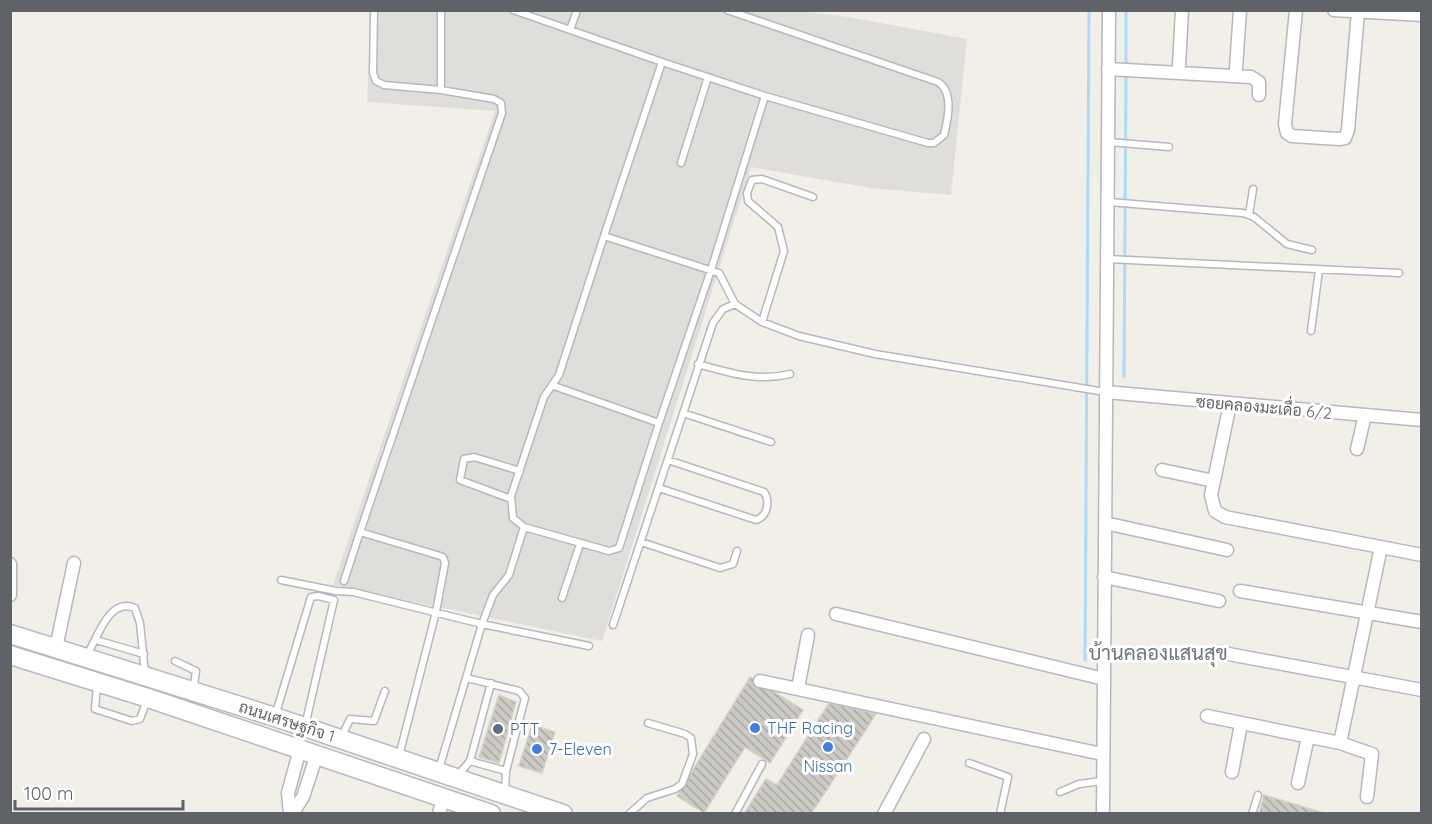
<svg xmlns="http://www.w3.org/2000/svg" width="1432" height="824" font-family="Quicksand,Sarabun,sans-serif">
<defs>
<pattern id="building-back-hatch" width="6" height="6" patternUnits="userSpaceOnUse" patternTransform="scale(1.5)"><rect width="6" height="6" fill="#cccac5"/><path d="M-1 5l2 2M0 0l6 6M5-1l2 2" fill="none" stroke="#a9a8a4"/></pattern>
</defs>
<rect width="100%" height="100%" fill="#f1efe8"/>
<!-- industrial -->
<path fill="#e0deda" d="M791 10 848 17 967 39 951 195 871 188 751 167 602 641 333 585 495 111 367 102 371 11Z"/>
<g fill="none" stroke-linecap="round" stroke-linejoin="round">
<!-- stream -->
<path stroke="#aadaff" stroke-width="3" d="M1126 66V10
M1124 377 1126 73
M1085 660 1089 10"/>
</g>
<!-- building -->
<path fill="url(#building-back-hatch)" stroke="#d6d1c6" stroke-width="1.5" d="M750 677 803 710 770 763 745 747 704 813 677 796Z
M499 695 516 702 499 763 479 757Z
M829 703 876 714 811 814H744L766 779 777 785Z
M532 725 555 732 542 773 519 766Z
M1264 795 1327 814H1259Z"/>
<g fill="none" stroke-linecap="round" stroke-linejoin="round">
<defs>
<path id="lane" d="M374 10 373 73 376 81 384 85 441 90
M513 10 662 62 604 236 719 273 735 304 762 322 799 336 875 354 1105 392
M570 30 577 10
M662 62 765 96 928 143H934L944 135C948 119 954 92 938 82L727 10
M1109 142 1169 147
M681 163 708 77
M1109 202 1243 213 1254 217 1287 244 1312 250
M1249 215 1253 189
M1108 259 1399 273
M762 322 784 251 778 227 748 201 747 193 752 180 762 179 813 197
M1311 331 1319 270
M698 364C730 373 758 382 790 374
M554 386 659 423 711 270 765 96
M683 413 771 442
M659 488 756 520C768 516 770 501 764 492L668 460
M511 499 460 480 464 459 474 457 520 471
M524 527 513 518 511 496 544 397 559 375 604 236
M641 542 720 568 733 564 737 551
M281 580 336 591 353 592 482 624 439 769
M344 581 360 532
M562 598 580 544
M613 625 713 323 723 309 735 304
M96 640 144 654
M589 646 482 624 493 595 509 575 524 527 609 551 619 548 659 423
M87 655C98 637 109 597 135 608L140 623 145 674
M175 661 196 671 193 691
M467 678 519 691 525 698 506 771
M97 686 95 709 132 721 140 719 147 700
M275 716 311 597 318 596 334 600 305 726
M341 738 350 719 374 721 385 691
M399 756 436 612 445 563 443 557 437 555 360 532 502 113 501 103 494 99 441 90V10
M470 761 491 683
M969 763 1008 777 1000 814
M458 775 470 761 506 771 505 792
M1060 792 1079 784 1102 781
M629 814 647 798 675 789 682 784 693 754 691 738 685 734 648 723
M735 814 762 764
M1252 814 1258 795"/>
<path id="street" d="M1296 10 1285 124 1287 133 1292 136 1339 139 1345 138 1348 130 1358 12
M1334 10 1422 15
M1179 65 1182 10
M1236 68 1240 10
M1108 69 1251 77 1259 82V95
M1106 392 1422 420
M1230 404 1211 495 1215 511 1225 517 1422 555
M1357 449 1365 415
M1162 470 1214 481
M1105 523 1227 550
M10 564V595
M1104 577 1219 601
M1240 591 1422 622
M836 614 1104 679
M56 648 74 563
M1218 652 1422 690
M760 681 1102 754
M798 688 808 635
M1207 716 1340 743 1381 547
M1340 743 1372 754 1367 797
M1232 772 1241 724
M1298 783 1308 737
M290 814 288 793 300 749
M292 814 303 797 317 754
M439 814 443 797
M884 814 924 739
M1103 814 1109 10"/>
<path id="secondary" d="M10 634 275 717 563 814
M10 655 148 698 491 814"/>
</defs>
<!-- lane casing -->
<use href="#lane" stroke="#b5b8bc" stroke-width="9"/>
<!-- street casing -->
<use href="#street" stroke="#b5b8bc" stroke-width="15"/>
<!-- secondary casing -->
<use href="#secondary" stroke="#b6babf" stroke-width="21"/>
<!-- lane -->
<use href="#lane" stroke="#fff" stroke-width="6"/>
<!-- street -->
<use href="#street" stroke="#fff" stroke-width="12"/>
<!-- secondary -->
<use href="#secondary" stroke="#fff" stroke-width="18"/>
</g>
<!-- markers -->
<g fill="#3f7fe0" stroke="#fff" stroke-width="2">
<circle cx="755" cy="728" r="6"/>
<circle cx="828" cy="747" r="6"/>
<circle cx="537" cy="749" r="6"/>
</g>
<circle fill="#5c6f8a" stroke="#fff" stroke-width="2" cx="498" cy="729" r="6"/>
<g text-anchor="middle" stroke-width="6" stroke-linejoin="round" paint-order="stroke">
<!-- street labels -->
<g font-size="16" fill="#5f6368" stroke="#fff">
<text transform="translate(1264 407) rotate(5)" y="6">ซอยคลองมะเดื่อ 6/2</text>
<text transform="translate(287 721) rotate(18)" y="6">ถนนเศรษฐกิจ 1</text>
</g>
<!-- shop labels -->
<g font-size="16" fill="#366cbe" stroke="#fff" text-anchor="start">
<text x="767" y="734">THF Racing</text>
<text x="549" y="755">7-Eleven</text>
<text x="828" y="772" text-anchor="middle">Nissan</text>
</g>
<!-- service labels -->
<g font-size="16" fill="#4e5e75" stroke="#fff" text-anchor="start">
<text x="510" y="735">PTT</text>
</g>
<!-- quarter labels -->
<g font-size="20" fill="#70757a" stroke="#fff">
<text x="1158" y="660">บ้านคลองแสนสุข</text>
</g>
</g>
<!-- border -->
<rect width="1432" height="824" fill="none" stroke="#5f6368" stroke-width="24"/>
<!-- scale -->
<path d="M15 800v9h168v-9" fill="none" stroke="#5f6368" stroke-width="3"/>
<text x="24" y="800" font-size="18" fill="#5f6368" stroke="#ffffff" stroke-width="4.5" paint-order="stroke">100 m</text>
</svg>
